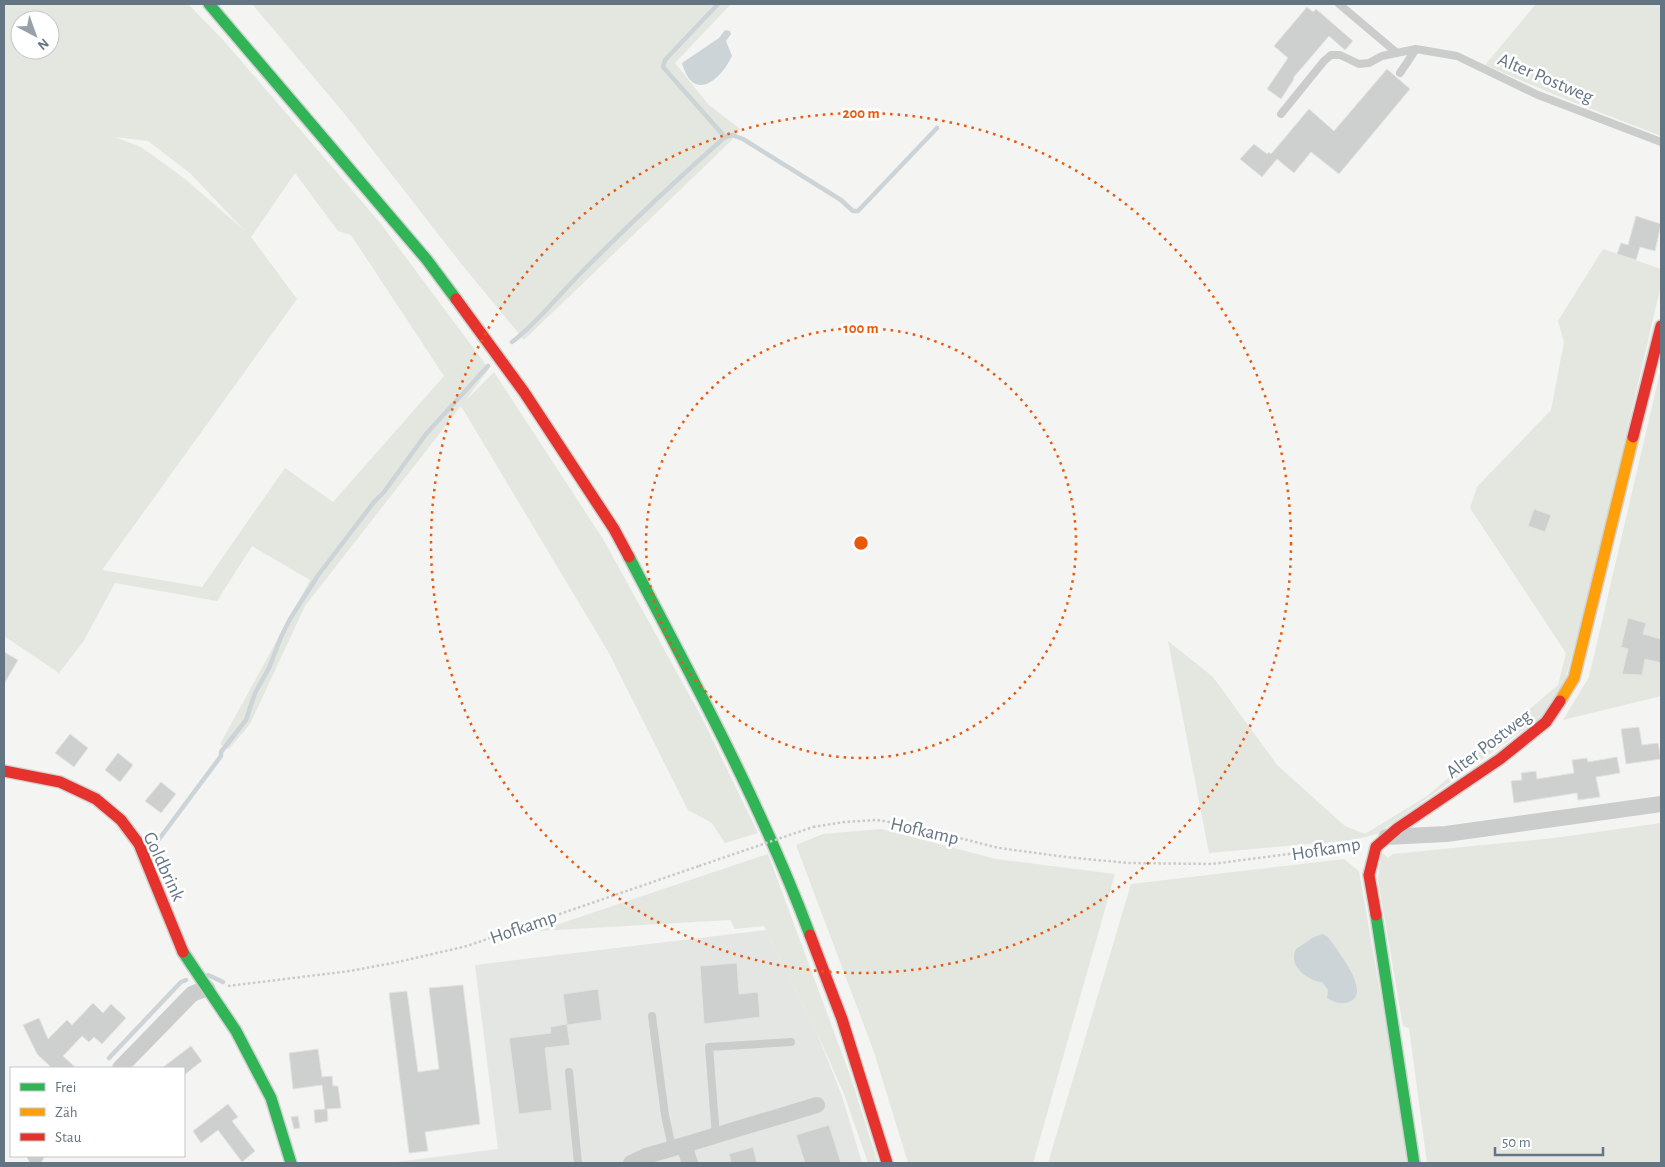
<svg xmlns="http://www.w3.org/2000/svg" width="1665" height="1167" font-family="'Alegreya Sans',sans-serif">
<rect width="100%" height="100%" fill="#f4f4f2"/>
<!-- built -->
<path fill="#e4e6e4" d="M766 930 815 1028 842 1096 862 1163H389L498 1149 475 965Z"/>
<!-- green -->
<path fill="#e3e7e0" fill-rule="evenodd" d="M4 4H188L225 42 381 224 489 369 465 401 494 372 603 539 702 718 758 833 725 843 712 823 688 810 609 653 461 406 305 606 250 724 229 749 220 744 310 580 252 546 217 601 115 583 83 642 59 673 4 636ZM20 20H50V50H20ZM115 137 148 141 191 174 245 231 185 179 141 147ZM295 173 338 231 351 235 444 376 333 502 285 468 202 587 102 570 297 299 251 237Z
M252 4H731L675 63 708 104 740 129 731 141 524 340 463 266 343 112Z
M1536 4H1661V136L1558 96 1485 65Z
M1603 249 1661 269V285L1592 581 1565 681 1543 716 1377 834 1353 840 1209 853 1168 641 1213 677 1277 765 1345 826 1365 834 1427 796 1558 685 1566 653 1470 508 1477 487 1551 410 1564 342 1558 321Z
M1661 368V696L1563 720 1589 677Z
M1661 823V1163H1427L1409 1028 1403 1026 1378 880 1381 852 1388 858 1393 854 1554 838Z
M881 829 996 859 1115 874 1033 1163H908L874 1052 796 845 823 834Z
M768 854 851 1078 878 1163H868L844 1094 815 1028 764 926 735 929 730 920 538 931Z
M1344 859 1359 871 1410 1163H1048L1131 884Z"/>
<!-- water -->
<path fill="#ccd4d7" d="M725 30 730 31 731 34 726 41 732 56C720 81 693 103 682 63L719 38Z
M1323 934 1328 937C1336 949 1373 993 1349 1002 1341 1005 1334 1002 1327 998L1328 990 1322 982C1311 982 1293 969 1294 957 1294 954 1295 951 1296 949L1314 937Z"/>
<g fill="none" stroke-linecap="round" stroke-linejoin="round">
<!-- stream -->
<path stroke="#ccd4d7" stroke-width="4.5" d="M725 137 732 135 743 139 841 200 853 211H858L937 128
M512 342C536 324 555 299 577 277 624 229 674 182 725 137L663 67 665 60 718 4
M151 850 221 756V752L246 720 255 693 269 668 281 637 290 619 319 574 374 502 384 492 426 434 488 366
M208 975 223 982
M109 1058 181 982 186 980"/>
</g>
<!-- building -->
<path fill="#cecfcf" stroke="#e3e3e2" d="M1307 7 1313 12 1316 9 1353 41 1345 50 1329 36 1293 78 1294 79 1281 99 1267 89 1288 58 1274 46Z
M1387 69 1410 89 1339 174 1311 152 1294 173 1277 159 1262 177 1240 159 1254 144 1267 154 1269 152 1271 154 1309 109 1334 131Z
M1636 216 1661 224 1655 251 1640 247 1636 260 1617 254 1621 243 1628 245Z
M1534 509 1551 515 1545 532 1528 526Z
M1628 618 1646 623 1643 634 1661 639V663L1645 659 1642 675 1622 674 1628 649 1621 647Z
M4 652 18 660 4 684Z
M1639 727 1642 745 1658 743 1661 759 1626 764 1621 729Z
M70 734 88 748 74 767 55 753Z
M118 753 133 765 120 782 105 770Z
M1617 757 1620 773 1596 777 1600 797 1578 800 1577 793 1514 803 1511 781 1522 780 1521 773 1536 771 1537 779 1574 773 1572 760 1587 758 1588 762Z
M161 782 176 794 161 813 145 801Z
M737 963 739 994 758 992 760 1017 704 1024 700 966Z
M463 985 480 1124 425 1132 428 1151 409 1153 389 993 407 991 418 1072 439 1069 429 988Z
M598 989 602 1020 567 1025 570 1045 545 1048 552 1110 519 1114 509 1038 551 1033 550 1027 567 1024 563 994Z
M93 1003 103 1013 111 1004 126 1018 102 1044 94 1037 89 1042 82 1036 63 1056 76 1068H52L37 1054 23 1025 39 1018 48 1039 67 1020 72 1025Z
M191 1046 202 1061 184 1075V1068H162Z
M318 1049 322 1077 332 1076 333 1086H338L341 1108 327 1109 328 1121 315 1123 314 1110 325 1109 322 1085 293 1089 289 1053Z
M228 1104 238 1117 232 1121 255 1151 242 1162 218 1130 201 1143 193 1131Z
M298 1116 300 1128 294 1129 291 1117Z
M829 1125 841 1163H805L796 1135Z
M753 1147 757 1163H731L729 1154Z"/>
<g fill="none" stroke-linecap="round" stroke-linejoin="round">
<defs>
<path id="fast" d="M209 4 427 260 456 299
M629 557C694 681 761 804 810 935
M1376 915 1414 1163
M183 952 236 1031 271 1098 291 1163"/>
<path id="slow" d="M1560 701 1574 678 1633 437"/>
<path id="jam" d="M456 299 524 392 614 529 629 557
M1633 437 1661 326
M4 771 60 782 96 799 121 820 139 844 183 952
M1376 915 1369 875 1376 847 1398 828 1500 759 1546 722 1560 701
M810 935 842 1019 887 1163"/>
</defs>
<!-- fast casing -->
<use href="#fast" stroke="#d0d2d2" stroke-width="14"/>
<!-- slow casing -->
<use href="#slow" stroke="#d0d2d2" stroke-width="14"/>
<!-- jam casing -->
<use href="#jam" stroke="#d0d2d2" stroke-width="14"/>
<!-- path -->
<path stroke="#cacaca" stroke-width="2.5" stroke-dasharray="2.5 2.5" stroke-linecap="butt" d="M813 827 844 822 877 820 908 825 999 848 1066 857 1128 863 1212 864 1358 845
M228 986 350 971 398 962 467 946 699 866"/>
<!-- lane -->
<path stroke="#cbcdcd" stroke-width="8" d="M1339 4 1397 53
M1400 73 1416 49
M1281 114 1324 61 1331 55H1340L1359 64 1369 63 1382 56 1416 49 1457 56 1538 95 1661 142
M652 1016 665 1115 672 1148
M569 1072 578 1163
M716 1136 709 1047 791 1042"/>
<!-- street -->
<path stroke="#cbcdcd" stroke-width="16" d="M1386 837 1446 834 1661 804
M120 1068 192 994 207 988
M684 1145 817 1105
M35 1156H36
M631 1163 646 1156 684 1145 690 1163"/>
<!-- fast -->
<use href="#fast" stroke="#30b455" stroke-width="11"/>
<!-- slow -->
<use href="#slow" stroke="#ff9f0a" stroke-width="11"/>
<!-- jam -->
<use href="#jam" stroke="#e5322d" stroke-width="11"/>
<!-- path-bridge -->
<path stroke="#cacaca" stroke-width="2.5" stroke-dasharray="2.5 2.5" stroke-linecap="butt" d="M699 866 813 827"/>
</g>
<!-- distance rings -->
<g fill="none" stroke="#e8590c" stroke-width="2.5" stroke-dasharray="2.5 5">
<circle cx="861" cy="543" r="215"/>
<circle cx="861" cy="543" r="430"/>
</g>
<g text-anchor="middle" stroke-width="5" stroke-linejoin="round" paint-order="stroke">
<!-- street labels -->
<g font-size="19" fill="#637483" stroke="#fff">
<text transform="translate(1546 77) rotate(23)" y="7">Alter Postweg</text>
<text transform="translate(1488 743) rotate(-37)" y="7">Alter Postweg</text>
<text transform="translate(925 830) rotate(13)" y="7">Hofkamp</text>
<text transform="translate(1326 848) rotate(-9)" y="7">Hofkamp</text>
<text transform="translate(165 866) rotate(65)" y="7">Goldbrink</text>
<text transform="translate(523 926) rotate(-19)" y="7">Hofkamp</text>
</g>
</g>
<circle cx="861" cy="543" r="8" fill="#e8590c" stroke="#fff" stroke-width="2.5"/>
<g font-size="15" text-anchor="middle" font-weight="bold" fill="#e8590c" stroke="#fff" stroke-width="5" stroke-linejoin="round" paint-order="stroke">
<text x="861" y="118">200 m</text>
<text x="861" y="333">100 m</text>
</g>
<!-- border -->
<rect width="1665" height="1167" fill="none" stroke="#637483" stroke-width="10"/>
<!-- legend -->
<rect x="10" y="1067" width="175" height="90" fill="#ffffff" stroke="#c1c7cd"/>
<rect x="20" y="1083" width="25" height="8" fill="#30b455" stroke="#c1c7cd"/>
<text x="55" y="1092" font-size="15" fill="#637483">Frei</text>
<rect x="20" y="1108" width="25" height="8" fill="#ff9f0a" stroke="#c1c7cd"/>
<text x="55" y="1117" font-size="15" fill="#637483">Zäh</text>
<rect x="20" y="1133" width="25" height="8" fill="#e5322d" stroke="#c1c7cd"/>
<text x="55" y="1142" font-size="15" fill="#637483">Stau</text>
<!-- north arrow -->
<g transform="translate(35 35) rotate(139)"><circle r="24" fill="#ffffff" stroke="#c1c7cd"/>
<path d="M0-4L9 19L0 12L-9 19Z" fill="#96a1aa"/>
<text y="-8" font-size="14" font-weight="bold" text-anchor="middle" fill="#637483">N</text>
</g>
<!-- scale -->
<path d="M1495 1147v8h108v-8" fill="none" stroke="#637483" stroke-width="2.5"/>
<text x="1502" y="1147" font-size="15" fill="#637483" stroke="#ffffff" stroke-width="4" paint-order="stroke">50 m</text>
</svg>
